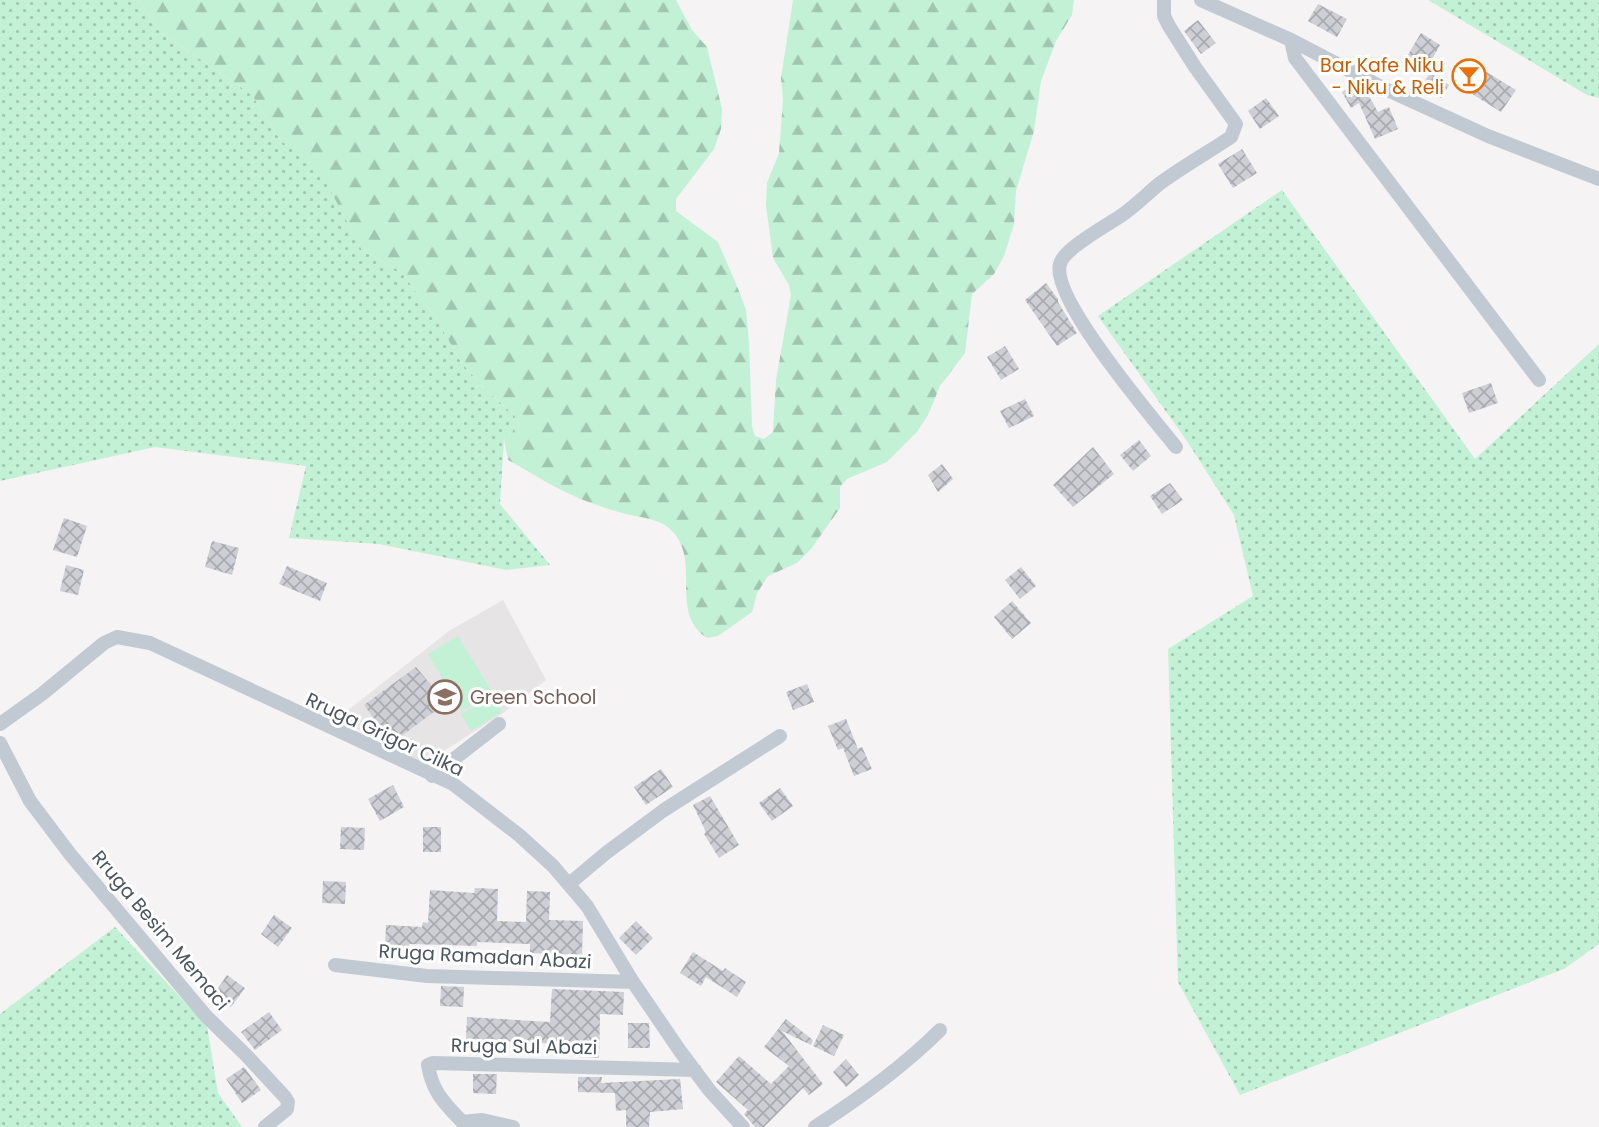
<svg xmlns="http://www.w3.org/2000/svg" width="1599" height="1127" font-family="Poppins,sans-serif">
<defs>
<pattern id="grass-dots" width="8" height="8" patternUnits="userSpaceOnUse" patternTransform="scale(1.75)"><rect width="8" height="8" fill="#c3f1d5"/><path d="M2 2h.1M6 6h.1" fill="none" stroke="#a0c6b0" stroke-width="1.8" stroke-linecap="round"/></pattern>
<pattern id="forest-firs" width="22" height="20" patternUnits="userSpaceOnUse" patternTransform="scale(1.75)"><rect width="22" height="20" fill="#c3f1d5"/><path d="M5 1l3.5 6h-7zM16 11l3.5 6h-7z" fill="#a0c6b0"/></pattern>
<pattern id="building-cross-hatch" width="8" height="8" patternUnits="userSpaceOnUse" patternTransform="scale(1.75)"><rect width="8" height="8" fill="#cdcfd5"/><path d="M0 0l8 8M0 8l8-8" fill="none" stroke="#a8abb0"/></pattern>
</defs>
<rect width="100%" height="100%" fill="#f5f3f3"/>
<!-- education -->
<path fill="#e6e4e5" d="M503 600 546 680 503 713 422 765 338 718 449 631Z"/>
<!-- grass -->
<path fill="url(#grass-dots)" d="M0 0H138L162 33 252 95 281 141 317 164 362 250 400 271 433 313 461 362 482 386 514 415 520 425 504 439 500 504 550 565 506 570 379 544 289 538 306 466 155 447 0 481Z
M1428 0H1599V98L1587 95Z
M1282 190 1475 459 1599 344V944L1564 969 1240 1095 1178 982 1168 649 1253 596 1234 515 1187 441 1098 316Z
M115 927 207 1026 218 1093 242 1127H0V1014Z"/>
<!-- forest -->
<path fill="url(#forest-firs)" d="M138 0H676L692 30 707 47 722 109 721 129 714 149 676 199V211L718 242 739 291 746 310 749 342 752 426 755 436 764 439 773 432 776 380 791 295 789 285 773 258 766 205 767 183 779 153 783 100 781 78 793 0H1074L1072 15 1056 41 1041 81 1034 131 1016 191 1014 224 1004 256 994 274 972 294 965 353 940 386 928 415 917 432 887 462 847 479 840 487V508L811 549 797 563 768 576 757 593 752 612 718 636 707 638C669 613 701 563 673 532 662 520 650 519 635 516 615 512 592 504 574 496 551 486 530 472 508 460L504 439 520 425 514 415 482 386 461 362 433 313 400 271 362 250 317 165 281 141 252 95 162 33Z"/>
<!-- garden -->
<path fill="#c3f1d5" d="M458 636 492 692 462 711 428 654Z
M493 696 502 712 471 731 461 714Z"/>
<!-- building -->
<path fill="url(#building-cross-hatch)" d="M1318 4 1347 19 1337 37 1308 21Z
M1198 20 1216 43 1201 54 1184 31Z
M1421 33 1440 45 1423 75 1403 63Z
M1467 60 1516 90 1501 112 1453 82Z
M1430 73 1449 85 1441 98 1422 85Z
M1355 84 1365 89 1378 112 1389 107 1398 129 1375 139 1359 103 1351 108 1342 92Z
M1266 98 1279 116 1260 129 1248 111Z
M1242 149 1257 173 1233 188 1218 164Z
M1046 283 1058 299V302L1077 333 1057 346 1025 300Z
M1005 346 1019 369 1001 380 987 357Z
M1491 383 1498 403 1469 413 1462 393Z
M1025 399 1034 416 1009 428 1000 411Z
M1139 440 1151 456 1133 471 1120 455Z
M1093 447 1114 474 1073 507 1053 485Z
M942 464 953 479 938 492 928 475Z
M1170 483 1183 500 1162 514 1150 496Z
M64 518 87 526 77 557 53 550Z
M212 541 239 548 232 575 205 567Z
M66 565 84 570 78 595 60 591Z
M287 566 327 583 320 601 279 584Z
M1021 567 1036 586 1020 599 1005 580Z
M1012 601 1031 623 1012 639 994 617Z
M416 667 446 703 392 743 364 705Z
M807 684 814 702 793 710 786 692Z
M846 719 858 749 862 747 872 769 854 776 843 748 838 750 828 726Z
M661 769 673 787 646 805 634 787Z
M393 785 404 807 380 821 368 799Z
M780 788 793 806 772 821 759 803Z
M710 796 739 845 719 858 704 834 706 832 693 805Z
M341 827 365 828 364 850 340 849Z
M423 827H441V852H423Z
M323 881 346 882 345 904 322 903Z
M475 888 498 889 497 921 526 922 527 891 550 892 549 920 583 921 582 955 530 953V944L477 942V946L409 944V948L385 947 386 925 422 927 423 922 428 923 430 890 474 893Z
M274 915 292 928 278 947 261 934Z
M636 921 653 938 636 955 619 938Z
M693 952 723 971 725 968 746 982 737 997 706 977 701 986 680 973Z
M227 975 245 988 231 1007 214 994Z
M441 986 464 987 463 1007 440 1006Z
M552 989 624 992 623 1015 600 1014 599 1058 579 1057V1048L576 1047V1045L466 1039 467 1017 550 1022Z
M269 1012 282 1030 255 1050 241 1032Z
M786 1019 813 1040 811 1045 782 1031 823 1084 809 1095 803 1088 764 1127H755L744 1114 748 1110 716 1082 739 1056 771 1084 789 1066 764 1047Z
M628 1023H649L650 1048H628Z
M823 1025 844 1035 834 1056 813 1046Z
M846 1059 859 1075 846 1087 833 1072Z
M244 1067 261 1090 242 1103 226 1079Z
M473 1074H497L496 1094 473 1093Z
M578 1077H602L601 1083 680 1079 683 1109 650 1112 649 1127H626V1110L616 1111 615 1093 578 1092Z"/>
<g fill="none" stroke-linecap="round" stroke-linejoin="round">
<!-- street -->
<path stroke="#c1cad2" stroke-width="14" d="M1164 0V16L1169 26 1195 67 1236 124 1231 137C1207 153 1182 167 1159 184 1147 194 1135 206 1122 215 1108 225 1064 248 1060 264 1050 298 1152 417 1176 447
M1201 0 1291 40 1383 88 1488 136 1599 179
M1291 40 1295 58 1539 380
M0 724 42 694 104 643 117 637 150 643 453 784 519 835 553 866 587 906 633 982 680 1051 710 1091 743 1127
M0 743 30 801 70 854 206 1016 246 1055 285 1097 288 1102 287 1109 265 1127
M432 776 499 724
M569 884 606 853 664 810 780 736
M335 965 427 976 633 982
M462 1122 482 1120 513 1127
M467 1127C448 1106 433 1096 428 1065L433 1063 695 1070
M815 1127C860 1098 902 1068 940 1030"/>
</g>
<!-- icons -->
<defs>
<symbol id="bar-ring" viewBox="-11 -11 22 22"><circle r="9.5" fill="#fff" stroke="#e8710a" stroke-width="1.5"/><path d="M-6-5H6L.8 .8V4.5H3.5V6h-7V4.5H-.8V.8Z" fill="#e8710a"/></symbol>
<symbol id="school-ring" viewBox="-11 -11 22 22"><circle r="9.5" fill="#fff" stroke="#8d6e63" stroke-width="1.5"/><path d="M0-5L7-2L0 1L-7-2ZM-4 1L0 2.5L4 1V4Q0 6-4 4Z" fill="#8d6e63"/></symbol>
</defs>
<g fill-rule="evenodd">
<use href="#bar-ring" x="1450" y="57" width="38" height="38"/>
<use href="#school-ring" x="426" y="678" width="38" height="38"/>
</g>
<g text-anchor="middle" stroke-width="6" stroke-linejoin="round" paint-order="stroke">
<!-- food labels -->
<g font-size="19" fill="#c56008" stroke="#fff" text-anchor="end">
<text x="1444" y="72">Bar Kafe Niku<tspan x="1444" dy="22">- Niku &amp; Reli</tspan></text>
</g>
<!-- education labels -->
<g font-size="19" fill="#785e54" stroke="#fff" text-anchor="start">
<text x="470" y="704">Green School</text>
</g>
<!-- street labels -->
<g font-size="19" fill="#4a5661" stroke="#fff">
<text transform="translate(385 734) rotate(25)" y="7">Rruga Grigor Cilka</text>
<text transform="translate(161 930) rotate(50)" y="7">Rruga Besim Memaci</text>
<text transform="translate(485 956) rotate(3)" y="7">Rruga Ramadan Abazi</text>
<text transform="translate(524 1046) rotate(1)" y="7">Rruga Sul Abazi</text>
</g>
</g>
</svg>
